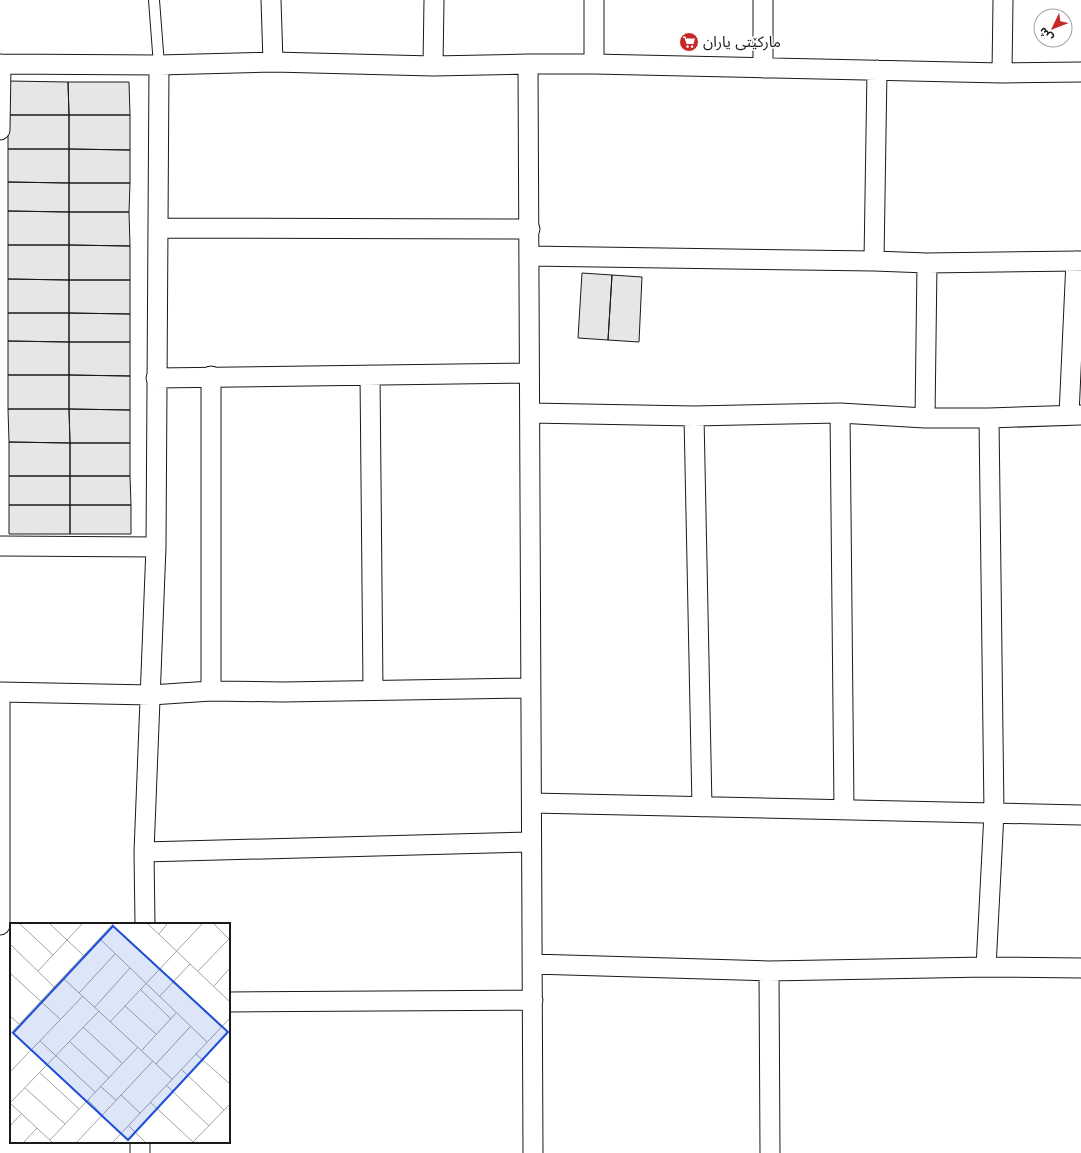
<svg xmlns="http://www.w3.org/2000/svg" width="1081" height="1153" font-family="Jost,'Noto Sans Arabic',sans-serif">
<rect width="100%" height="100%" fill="#fff"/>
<!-- building -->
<path fill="#e6e6e6" stroke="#1a1a1a" d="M8 81 68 82 69 115H8Z
M68 82H129L130 115H69Z
M8 115H69V149H8Z
M69 115H130V150L69 149Z
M8 149H69V183L8 182Z
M69 149 130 150V183H69Z
M8 182 69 183V212L8 211Z
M69 183H130L129 212H69Z
M8 211 69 212V245H8Z
M69 212H129L130 246 69 245Z
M8 245H69V280L8 279Z
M69 245 130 246V280H69Z
M582 273 612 275 608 340 578 338Z
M612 275 642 277 639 342 608 340Z
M8 279 69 280V313H8Z
M69 280H130V314L69 313Z
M8 313H69V342L8 341Z
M69 313 130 314V342H69Z
M8 341 69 342V375H8Z
M69 342H130V376L69 375Z
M8 375H69V409H8Z
M69 375 130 376V410L69 409Z
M8 409H69L70 443 9 442Z
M69 409 130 410V443H70Z
M9 442 70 443V476H9Z
M70 443H130V476H70Z
M9 476H70V505H9Z
M70 476H130L131 505H70Z
M9 505H70V534H9Z
M70 505H131V534H70Z"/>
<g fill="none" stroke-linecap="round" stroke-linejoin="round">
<defs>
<path id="lane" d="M154 0 159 65"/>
<path id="street" d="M271 0 273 62
M763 0V68
M0 64 159 65 273 62 433 66 528 64H594L1002 73 1081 72
M528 64 533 1153
M594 64V0
M433 66 434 0
M1002 73 1003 0
M0 130 1 64
M158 228 530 229
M529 256 874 261 927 263 1081 261
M874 261 877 70
M370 375 373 690
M156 378 529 373
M530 413 694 416 840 413 925 418H989L1081 415
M840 413 844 809
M1069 415 1076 261
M694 416 702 807
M925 418 927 263
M0 546 156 547
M211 691V376
M0 692 151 695 211 691 283 692 531 688
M532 803 1081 815
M144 852 531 842
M145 924 144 852 156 547 159 65
M0 925V692
M532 964 769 971 986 967 1081 968
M986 967 994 813 989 418
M769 971 770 1153
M229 1002 533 1000
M140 1153V1142"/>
</defs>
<!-- lane casing -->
<use href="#lane" stroke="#1a1a1a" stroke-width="12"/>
<!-- street casing -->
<use href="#street" stroke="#1a1a1a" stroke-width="21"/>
<!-- lane -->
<use href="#lane" stroke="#fff" stroke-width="10"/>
<!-- street -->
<use href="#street" stroke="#fff" stroke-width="19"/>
</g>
<!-- icons -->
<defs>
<symbol id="supermarket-disc" viewBox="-11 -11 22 22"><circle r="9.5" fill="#c62828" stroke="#fff"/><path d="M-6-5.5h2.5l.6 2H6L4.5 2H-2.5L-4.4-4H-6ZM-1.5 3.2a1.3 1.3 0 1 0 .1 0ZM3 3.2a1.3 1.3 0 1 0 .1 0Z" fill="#fff"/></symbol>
</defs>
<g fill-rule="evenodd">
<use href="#supermarket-disc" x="678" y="31" width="22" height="22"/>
</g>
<g text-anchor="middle" stroke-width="3" stroke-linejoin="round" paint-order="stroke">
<!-- poi labels -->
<g font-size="15" fill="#1a1a1a" stroke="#fff" text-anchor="start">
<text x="703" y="47">مارکێتی یاران</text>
</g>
</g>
<!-- overview -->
<g transform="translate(10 923)">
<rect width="220" height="220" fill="#fff"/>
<path fill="none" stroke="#a3a3a3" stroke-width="1" d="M9 0 43 32M39 0 74 33M137 0 220 79M203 0 220 17M102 2 149 45M149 11 158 0M89 15 197 119M0 21 44 64M28 48 73 0M188 48 219 16M0 50 50 96M53 55 162 156M164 58 211 104M204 63 220 45M130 66 161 96M69 70 105 31M149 74 180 41M115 83 146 111M85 84 120 45M0 93 9 101M100 99 193 0M73 104 112 140M0 111 104 0M30 118 85 169M59 118 99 155M132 127 166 90M186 131 220 161M146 141 180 104M171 146 214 187M0 149 73 73M29 149 69 186M156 162 199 203M90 163 106 177M15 165 55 201M111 172 130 190M78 177 92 192M140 179 184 220M0 180 89 88M0 180 43 220M118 202 136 220M0 203 12 190M40 217 128 124M183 219 220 181M13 220 27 205M66 220 143 138M102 220 220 95"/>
<path fill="#1d4ed8" fill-opacity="0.15" stroke="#1d4ed8" stroke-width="2" d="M103 3 218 109 118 217 3 110Z"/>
<rect width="220" height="220" fill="none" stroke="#1a1a1a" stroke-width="2"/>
</g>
<!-- north arrow -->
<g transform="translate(1053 28) rotate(227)"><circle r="19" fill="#ffffff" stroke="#a3a3a3"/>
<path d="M0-3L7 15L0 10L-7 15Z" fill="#c62828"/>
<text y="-6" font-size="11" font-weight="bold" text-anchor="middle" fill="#1a1a1a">ش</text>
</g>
</svg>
